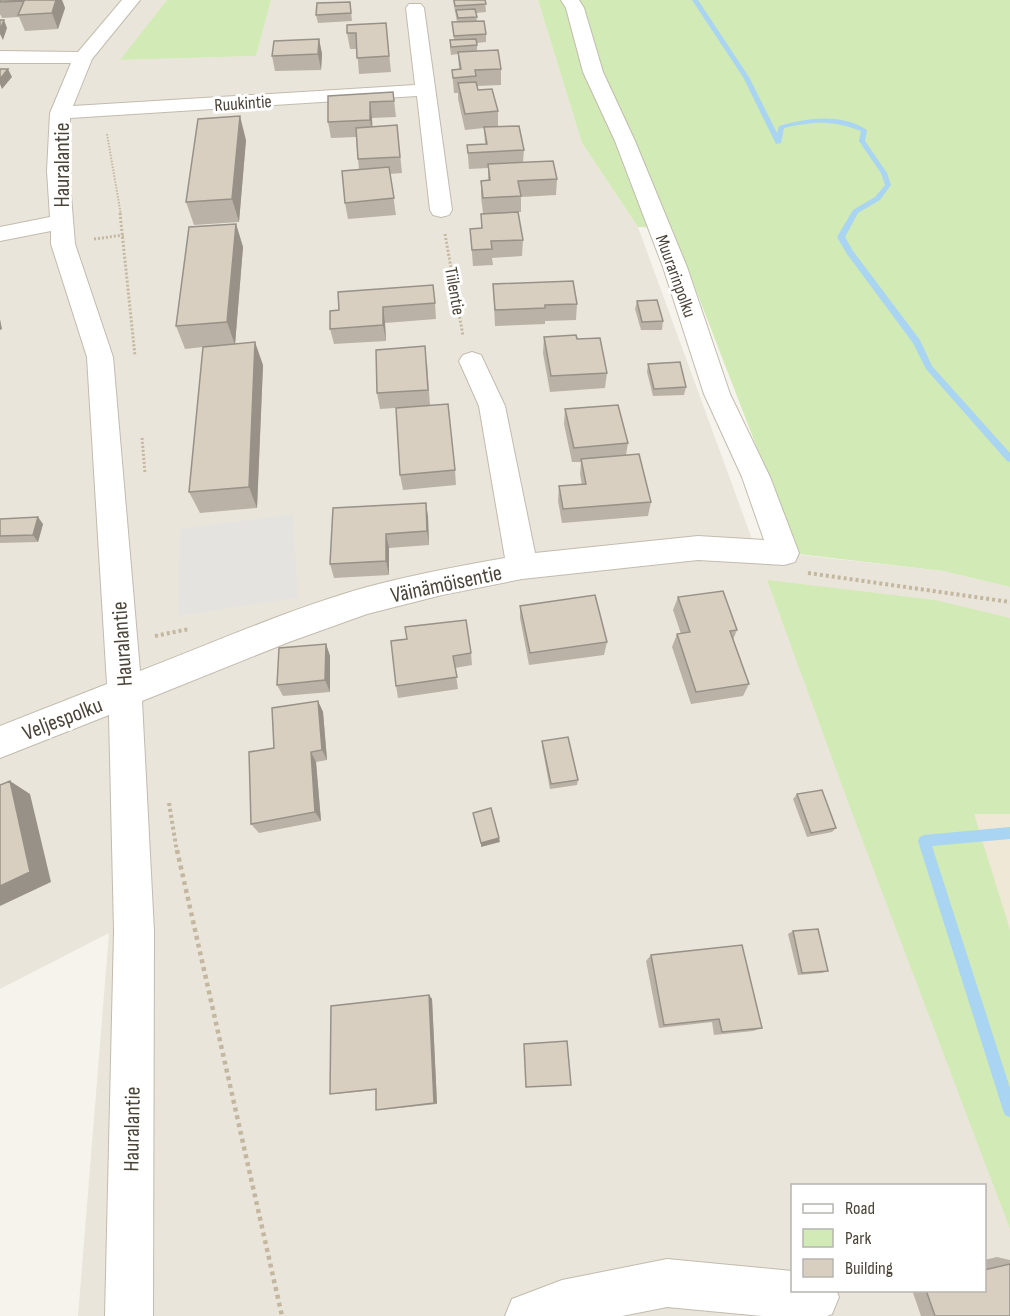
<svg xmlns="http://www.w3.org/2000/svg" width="1010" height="1316" font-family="'Sofia Sans Condensed',sans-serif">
<rect width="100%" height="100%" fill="#f6f3ec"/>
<!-- residential -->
<path fill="#eae5da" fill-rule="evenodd" d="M0 0H167L121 60 256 56 271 0H538L582 143 638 227 756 550 943 571 1010 587V1316H78L109 933 0 989ZM792 1186H984V1290H792Z"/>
<!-- education -->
<path fill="#efe8d6" d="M974 814H1010V930Z"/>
<!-- green -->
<path fill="#d2eab5" d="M167 0H271L256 56 120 60Z
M538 0H1010V587L943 571 798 554 672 228 638 227 582 143Z
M767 580 935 600 1010 618V814H974L1010 930V1229L851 810Z"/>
<!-- parking -->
<path fill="#e5e3e0" d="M293 514 298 598 178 616 180 529Z"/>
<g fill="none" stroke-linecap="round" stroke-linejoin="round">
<!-- stream -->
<path fill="#a9d4f2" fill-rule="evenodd" d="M692 0H698L749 77 777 133 779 126C808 118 840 113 867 130L865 141 887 173 891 185 880 200 858 213 845 237 853 251 920 340 932 366 1010 453V462L1007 461 926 369 913 343 847 254 837 237 853 210 875 197 885 185 881 173 859 141 861 131C832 120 814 121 784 128L781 143 776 144 743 77Z
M1010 827V839L932 846 1010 1088V1117L1005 1115 1003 1110 918 841 920 837 924 835Z"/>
<defs>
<path id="minor" d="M122 0H140L92 59 73 106 415 85 406 8 409 4H421L424 8 452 210 449 215 441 217 433 215 430 210 417 96 70 118 69 171 75 244 113 357 140 671C213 643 292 608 367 587 412 575 459 566 505 558L479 406 459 361 463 355 472 352 481 355 505 406 535 553 698 536 764 540 742 477 704 394 663 267 615 141 583 72 566 8 561 0H579L584 8 603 72 635 141 687 267 730 394 770 477 799 553 795 562 784 565 698 560 522 579 442 595 367 614 289 642 142 701 154 931 153 1316H105L114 931 109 715 0 758V726L107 684 87 357 51 244V231L0 241V227L50 217 47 171 50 113 71 63H0V51L78 52Z
M667 1259 792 1271V1290H836L839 1297 832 1314 827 1316H762L667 1307 622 1316H505L512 1299 562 1280Z"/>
</defs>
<!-- minor casing -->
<use href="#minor" stroke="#c2bbae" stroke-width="2"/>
<!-- path-far3 -->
<path stroke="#c4b79f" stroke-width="2" stroke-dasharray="1.5 1.5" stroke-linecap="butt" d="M107 134 121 215"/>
<!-- path-far2 -->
<path stroke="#c4b79f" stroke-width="3" stroke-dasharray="2 2" stroke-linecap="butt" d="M120 213 135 356
M445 234 463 336
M94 239 124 235
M142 438 145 473"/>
<!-- path-far1 -->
<path stroke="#c4b79f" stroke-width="4" stroke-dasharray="3 3" stroke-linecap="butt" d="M808 573 1010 602
M155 636 189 629
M169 803 177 852"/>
<!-- path -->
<path stroke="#c4b79f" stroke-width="4.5" stroke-dasharray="4 4" stroke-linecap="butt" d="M177 850 282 1316"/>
<!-- minor -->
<use href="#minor" fill="#fff" fill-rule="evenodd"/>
</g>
<!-- wall -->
<path fill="#bab2a6" d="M0 0H62L65 8 58 29 25 31 19 17 2 18 0 14Z
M453 0H485L486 12 476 13 477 21 486 34V42L477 43V51L501 69V85L477 86 478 90 498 111V127L524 150 523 162 557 179 556 195 521 197V212H518L523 240 522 256 492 258 493 265 473 266 470 229 481 228V214L483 213 481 197V181L488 180V168L469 169 467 145 485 144 484 128 465 130 458 99V93H454L452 70 459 69 458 54 451 55 450 48V40H454L452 22H457Z
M350 2 352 21 318 23 316 15Z
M386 23 391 72 359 74 357 49H350L347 33Z
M319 39 322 54 321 70 275 71 272 56Z
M393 92 396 117 372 118V127L397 125 402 173 390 174 396 215 348 219 345 203 359 170 356 137 331 138 328 122V96Z
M246 140 239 222 194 225 186 202Z
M236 224 243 247 235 344 263 365 257 508 200 513 189 492 203 347 185 349 176 326Z
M493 284 577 304 576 320 545 321V324L495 326Z
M637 301 663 321 662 330H641L635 309Z
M435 303 436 319 385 323 386 341 334 344 330 329V311Z
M544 337 577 339 607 373 605 388 550 392 543 353Z
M427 362 430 405 455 470 456 485 403 490 400 475 423 406 380 409 377 393Z
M648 364 686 387 684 395 653 396 647 372Z
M565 409 628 443 626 455 651 502 648 516 562 523 558 501 559 486 582 485 580 474 581 462H572L564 424Z
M426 503 428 517 429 545 389 548V575L334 578 330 564Z
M0 519 43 524 38 542 0 543Z
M678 597 737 630 733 640 749 684 743 696 691 704 672 647 677 634H681L673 610Z
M520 606 607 642 604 655 529 665 520 618Z
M391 641 471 653 472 665 455 668 458 689 398 698 396 686Z
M326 644 330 656V692L283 696 277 685Z
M318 701 323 712 327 760 316 762 321 821 259 833 251 824 274 748Z
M542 741 578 780 577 785 550 789 542 746Z
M797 794 836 828 832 832 807 837 793 799Z
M793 931 828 971 822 973 798 975 788 934Z
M651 955 762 1028 753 1031 714 1035 712 1022 659 1028 646 961Z
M429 995 432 999 437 1104 380 1110H376V1090L336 1094H330Z
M997 1257 1010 1260V1316H921L912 1290H984V1260Z"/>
<!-- shaded-wall -->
<path fill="#979187" d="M56 0H62L65 8 58 29 52 13Z
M4 20 7 28 3 40 0 34V30Z
M319 39 322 54 321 70 318 54Z
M8 69 12 77 2 89 0 84V79Z
M370 102 372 118 373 136 370 120Z
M240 116 246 140 239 222 232 199Z
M236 224 243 247 235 345 227 322Z
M383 307 385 323 386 341 383 325Z
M0 319 2 329 0 330Z
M255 342 263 365 257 508 249 487Z
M426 503 428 517 429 545 427 531Z
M38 517 43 524 38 542 33 535Z
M386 534 389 548V575L386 561Z
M326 644 330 656V692L325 680Z
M318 701 323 712 327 760 322 750Z
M311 752 316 762 321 821 315 812Z
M10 781 30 794 51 882 0 906V886Z
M499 838 500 842 481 847V843Z
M429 995 432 999 437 1104 434 1103Z"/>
<!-- building -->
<path fill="#d8cfc1" stroke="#979187" stroke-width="1.5" d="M0 0H56L52 13 18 15 24 1 0 2Z
M454 0H485L486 4 455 6Z
M350 2 351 13 316 15 317 3Z
M475 9 477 17 458 18 456 10Z
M0 20H4L0 30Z
M484 21 486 34 454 36 452 22Z
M386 23 389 56 357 58 356 33H347V25Z
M319 39 318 54 272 56 274 41Z
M476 39 477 45 451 47 450 40Z
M498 50 501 69 475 70 476 76 453 78 452 70 461 69 458 52Z
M0 69H8L0 79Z
M476 82 478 90 492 89 498 111 465 114 458 83Z
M393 92 394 101 370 102V120L328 122V96Z
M240 116 232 199 186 202 198 119Z
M397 125 400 157 358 159 356 128Z
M519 126 524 150 468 153 467 145 487 144 484 127Z
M553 161 557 179 518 181 521 196 483 198 481 181 490 180 488 164Z
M389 167 394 198 345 203 342 171Z
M518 212 523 240 491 241 492 249 472 250 470 229 482 228 481 214Z
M236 224 227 322 176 326 189 227Z
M573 281 577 304 545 305V308L495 310 493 284Z
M433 285 435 303 383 307V325L330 329V311L339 310 338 292Z
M657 300 663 321 642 322 637 301Z
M576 335 577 339 600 338 607 373 551 376 544 337Z
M255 342 249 487 189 492 203 347Z
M425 346 428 390 377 393 376 350Z
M680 362 686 387 654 389 648 364Z
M448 404 455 470 400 475 396 408Z
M618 405 628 443 574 448 565 409Z
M639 454 651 502 563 509 559 486 586 484 581 459Z
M426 503 427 531 386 534V561L330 564 333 508Z
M38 517 33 535 0 536V519Z
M723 591 737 630 730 631 749 684 696 692 677 634 690 632 678 597Z
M595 595 607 642 530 653 520 606Z
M466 620 471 653 453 656 457 677 396 686 391 641 407 639 405 627Z
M326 644 325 680 277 685 279 648Z
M318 701 322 750 311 752 315 812 251 824 249 752 274 748 272 708Z
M568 737 578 780 551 784 542 741Z
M10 781 30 872 0 886V785Z
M822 790 836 828 811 833 797 794Z
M491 808 499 838 481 843 473 813Z
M818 929 828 971 802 973 793 931Z
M742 945 762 1028 722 1032 719 1019 664 1025 651 955Z
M429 995 434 1103 376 1110V1089L330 1094 331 1006Z
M567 1041 571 1085 526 1087 524 1044Z
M1010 1264V1316H935L926 1290H984V1270Z"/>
<g text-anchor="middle" stroke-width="6" stroke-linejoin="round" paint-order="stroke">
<!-- far-street labels -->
<g font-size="18" fill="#4b4439" stroke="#fff">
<text transform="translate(243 103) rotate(-4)" y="6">Ruukintie</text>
<text transform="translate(676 276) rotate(70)" y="6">Muurarinpolku</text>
<text transform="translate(455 291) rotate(80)" y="6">Tiilentie</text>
</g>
<!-- street labels -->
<g font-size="22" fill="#4b4439" stroke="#fff">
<text transform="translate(61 165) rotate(-90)" y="8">Hauralantie</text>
<text transform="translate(446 583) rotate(-12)" y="8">Väinämöisentie</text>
<text transform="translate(121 644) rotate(-94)" y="8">Hauralantie</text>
<text transform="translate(62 718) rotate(-21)" y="8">Veljespolku</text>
<text transform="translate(131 1129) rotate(-89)" y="8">Hauralantie</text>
</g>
</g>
<!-- legend -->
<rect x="791" y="1184" width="195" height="108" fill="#ffffff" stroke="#b7b4b0" stroke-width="1.5"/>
<rect x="803" y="1204" width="30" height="9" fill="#ffffff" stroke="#b7b4b0" stroke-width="1.5"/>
<text x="845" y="1214" font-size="18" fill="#4b4439">Road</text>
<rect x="803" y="1229" width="30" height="18" fill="#d2eab5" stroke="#b7b4b0" stroke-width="1.5"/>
<text x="845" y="1244" font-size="18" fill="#4b4439">Park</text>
<rect x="803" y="1259" width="30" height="18" fill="#d8cfc1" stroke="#b7b4b0" stroke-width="1.5"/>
<text x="845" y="1274" font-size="18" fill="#4b4439">Building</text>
</svg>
